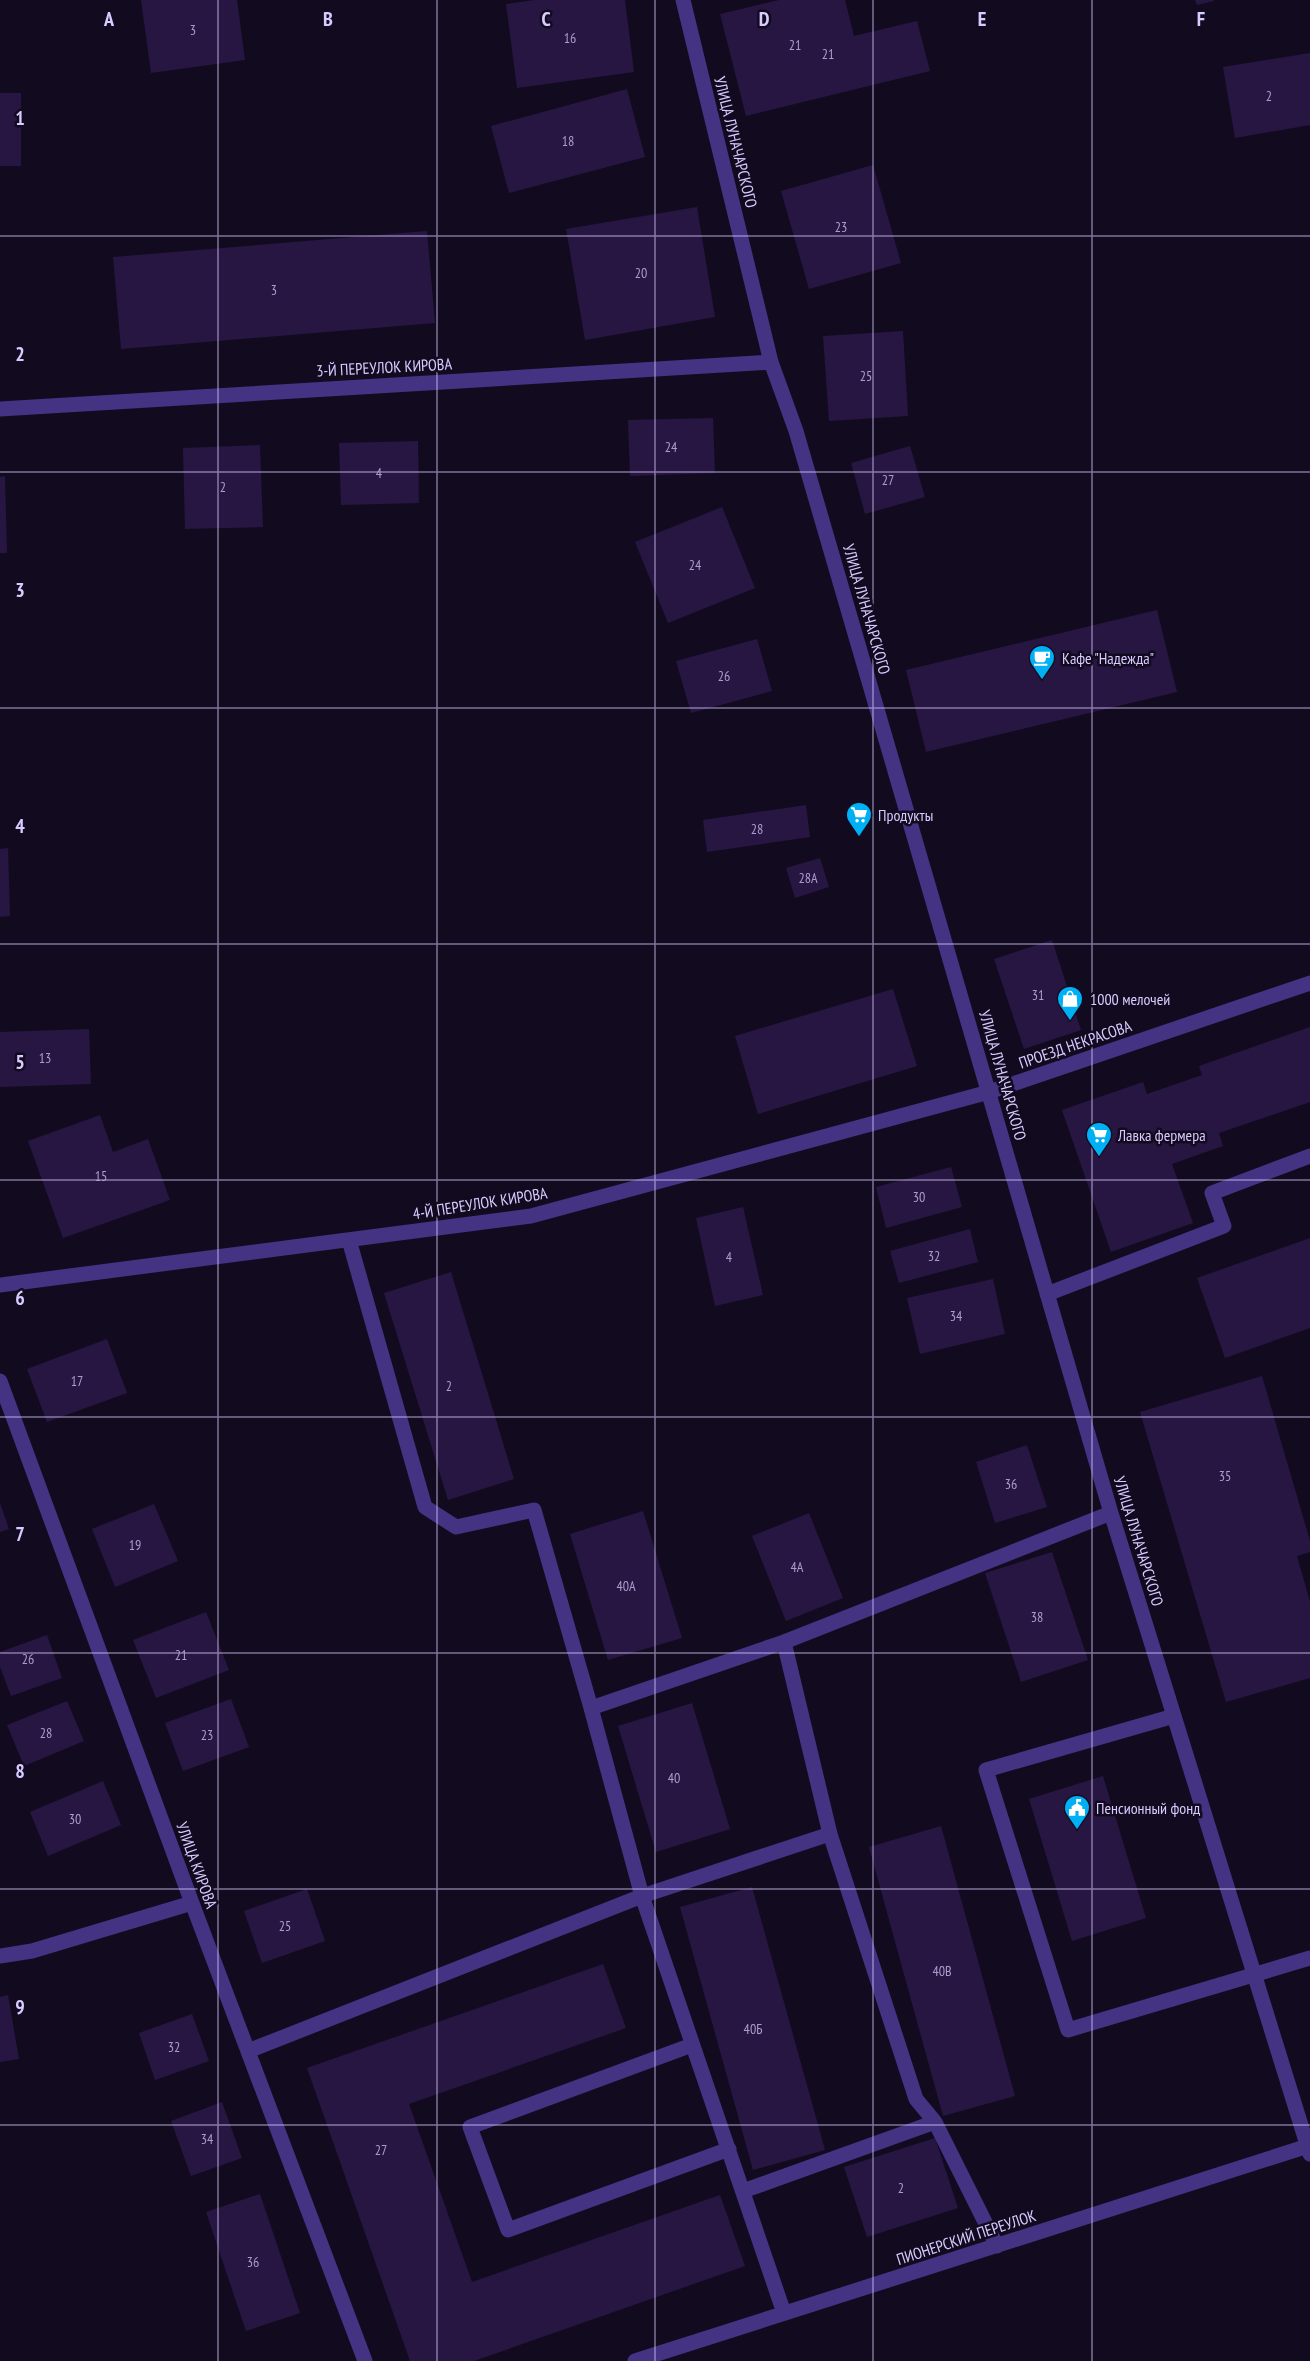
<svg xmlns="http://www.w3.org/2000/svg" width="1310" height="2361" font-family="'PT Sans Narrow',sans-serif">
<rect width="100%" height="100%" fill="#120b20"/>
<!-- building -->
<path fill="#271642" d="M141 0H237L245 60 151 73Z
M534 0H625L634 72 517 88 506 4Z
M779 0H845L854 36 917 21 930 71 746 116 720 14Z
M1195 0H1214V1L1197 5Z
M1310 53V125L1235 138 1223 67Z
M627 89 645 157 509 193 491 126Z
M0 93H21V166H0Z
M873 165 901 263 809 289 781 191Z
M697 207 715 317 585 340 566 229Z
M427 231 435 323 121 349 113 257Z
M903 331 908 416 829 421 823 336Z
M713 418 715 473 630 476 628 420Z
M418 441 419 503 341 505 339 443Z
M260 445 263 527 185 529 183 448Z
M910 446 925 497 865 514 851 463Z
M5 476 7 553H0V477Z
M722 507 755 588 668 623 635 542Z
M1157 610 1177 692 926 752 906 670Z
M757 639 772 691 691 713 676 661Z
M806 805 810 837 707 852 703 820Z
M8 848 10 916 0 917V849Z
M820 858 829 887 795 898 786 868Z
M1052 940 1081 1030 1024 1049 994 959Z
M893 989 917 1066 758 1114 735 1036Z
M1310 1027V1102L1219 1133 1223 1146 1172 1164 1193 1223 1111 1252 1062 1110 1143 1082 1147 1094 1202 1075 1199 1066Z
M89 1029 91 1084 0 1087V1032Z
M100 1115 113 1152 148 1139 170 1200 63 1238 28 1141Z
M951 1167 962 1207 886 1228 876 1187Z
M743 1207 763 1295 715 1306 696 1218Z
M970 1229 978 1262 899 1283 890 1251Z
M1310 1238V1328L1225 1358 1197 1278Z
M451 1272 514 1479 448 1500 384 1293Z
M993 1279 1005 1334 920 1354 907 1298Z
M107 1339 127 1393 47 1422 27 1369Z
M1262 1376 1310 1541V1552L1297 1556 1310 1602V1678L1226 1702 1140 1412Z
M1027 1445 1047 1507 995 1523 976 1462Z
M0 1503 9 1529 0 1532Z
M154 1504 178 1561 115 1587 92 1529Z
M643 1511 682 1638 608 1660 570 1534Z
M809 1513 843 1598 786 1621 752 1536Z
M1052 1552 1088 1660 1021 1682 985 1573Z
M206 1612 229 1670 156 1698 133 1640Z
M47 1635 62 1678 11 1696 0 1667V1652Z
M231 1699 249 1747 183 1771 165 1723Z
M67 1701 84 1741 24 1766 7 1725Z
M692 1703 730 1829 656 1852 618 1726Z
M1103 1776 1146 1918 1072 1941 1029 1799Z
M103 1781 121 1825 48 1856 30 1812Z
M941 1826 1015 2096 943 2116 869 1847Z
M752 1887 825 2150 753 2170 680 1907Z
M307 1889 325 1941 262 1963 244 1911Z
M603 1964 626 2028 409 2104 472 2282 720 2195 745 2266 474 2361H410L307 2068Z
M8 1995 19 2059 0 2062V1997Z
M192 2014 209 2061 155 2080 139 2033Z
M222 2102 242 2158 191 2176 171 2121Z
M935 2138 958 2208 867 2237 844 2167Z
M260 2194 300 2313 246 2331 206 2212Z"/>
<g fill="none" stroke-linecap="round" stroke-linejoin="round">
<!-- minor -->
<path stroke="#443283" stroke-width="15" d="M683 0 771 362 796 431 1111 1513 1310 2154
M0 409 771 362
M349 1240 425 1507 456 1527 534 1510 591 1708
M0 1285 531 1216 989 1092 1310 983
M1047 1294 1224 1226 1212 1193 1310 1156
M0 1381 192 1903 365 2361
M784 1642 591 1708 642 1896 830 1834 784 1642 1111 1513
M1174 1716 986 1770 1068 2030 1310 1958
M830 1834 916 2099 935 2122
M0 1956 32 1951 192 1903
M692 2045 470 2127 508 2230 729 2149
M248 2051 642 1896 784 2313
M743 2191 935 2122 997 2246
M635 2361 1308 2146"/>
</g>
<!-- grid -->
<path fill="none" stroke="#d9caff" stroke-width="1.5" stroke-opacity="0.55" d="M218 0V2361M437 0V2361M655 0V2361M873 0V2361M1092 0V2361M0 236H1310M0 472H1310M0 708H1310M0 944H1310M0 1180H1310M0 1417H1310M0 1653H1310M0 1889H1310M0 2125H1310"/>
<!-- icons -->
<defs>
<symbol id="cafe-pin" viewBox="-11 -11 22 30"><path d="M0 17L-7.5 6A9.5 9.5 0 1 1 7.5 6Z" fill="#00b0f5" stroke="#120b20"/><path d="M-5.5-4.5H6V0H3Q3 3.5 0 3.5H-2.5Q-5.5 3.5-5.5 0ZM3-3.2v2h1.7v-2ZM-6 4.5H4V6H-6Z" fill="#fff"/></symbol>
<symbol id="supermarket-pin" viewBox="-11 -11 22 30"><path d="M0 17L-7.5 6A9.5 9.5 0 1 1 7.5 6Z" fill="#00b0f5" stroke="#120b20"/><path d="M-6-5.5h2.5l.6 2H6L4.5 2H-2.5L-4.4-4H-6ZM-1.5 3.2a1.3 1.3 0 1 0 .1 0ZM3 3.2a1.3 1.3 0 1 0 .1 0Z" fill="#fff"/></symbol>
<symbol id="shop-pin" viewBox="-11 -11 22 30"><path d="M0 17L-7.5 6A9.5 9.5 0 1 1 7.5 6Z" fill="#00b0f5" stroke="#120b20"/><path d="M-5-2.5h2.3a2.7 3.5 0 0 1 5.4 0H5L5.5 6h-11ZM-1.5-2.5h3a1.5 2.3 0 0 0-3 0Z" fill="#fff"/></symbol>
<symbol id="civic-pin" viewBox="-11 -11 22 30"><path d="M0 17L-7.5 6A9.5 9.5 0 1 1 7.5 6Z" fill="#00b0f5" stroke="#120b20"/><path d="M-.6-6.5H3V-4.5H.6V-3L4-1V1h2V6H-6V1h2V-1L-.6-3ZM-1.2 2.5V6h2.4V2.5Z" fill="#fff"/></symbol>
</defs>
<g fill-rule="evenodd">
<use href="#cafe-pin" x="1027" y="643" width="30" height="40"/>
<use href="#supermarket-pin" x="844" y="800" width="30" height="40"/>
<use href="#shop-pin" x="1055" y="984" width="30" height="40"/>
<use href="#supermarket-pin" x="1084" y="1120" width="30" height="40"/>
<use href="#civic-pin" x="1062" y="1793" width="30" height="40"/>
</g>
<g text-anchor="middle" stroke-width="5" stroke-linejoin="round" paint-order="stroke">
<!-- number labels -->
<g font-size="14" fill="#ac9dd0">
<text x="193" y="35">3</text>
<text x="570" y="43">16</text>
<text x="795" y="50">21</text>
<text x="828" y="59">21</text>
<text x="1269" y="101">2</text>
<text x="568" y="146">18</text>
<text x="841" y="232">23</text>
<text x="641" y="278">20</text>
<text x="274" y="295">3</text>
<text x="866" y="381">25</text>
<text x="671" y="452">24</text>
<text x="379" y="478">4</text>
<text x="888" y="485">27</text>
<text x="223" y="492">2</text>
<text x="695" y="570">24</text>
<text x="724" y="681">26</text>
<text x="757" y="834">28</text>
<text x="808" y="883">28А</text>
<text x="1038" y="1000">31</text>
<text x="45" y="1063">13</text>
<text x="101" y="1181">15</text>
<text x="919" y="1202">30</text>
<text x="934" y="1261">32</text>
<text x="729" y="1262">4</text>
<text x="956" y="1321">34</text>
<text x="77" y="1386">17</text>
<text x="449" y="1391">2</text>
<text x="1225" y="1481">35</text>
<text x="1011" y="1489">36</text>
<text x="135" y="1550">19</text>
<text x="797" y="1572">4А</text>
<text x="626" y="1591">40А</text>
<text x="1037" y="1622">38</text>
<text x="181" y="1660">21</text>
<text x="28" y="1664">26</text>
<text x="46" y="1738">28</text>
<text x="207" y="1740">23</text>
<text x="674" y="1783">40</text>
<text x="75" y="1824">30</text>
<text x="285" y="1931">25</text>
<text x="942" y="1976">40В</text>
<text x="753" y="2034">40Б</text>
<text x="174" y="2052">32</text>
<text x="207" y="2144">34</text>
<text x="381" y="2155">27</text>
<text x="901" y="2193">2</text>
<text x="253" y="2267">36</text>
</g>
<!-- street labels -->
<g font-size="16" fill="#d9caff" stroke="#120b20">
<text transform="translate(736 142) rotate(76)" y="6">УЛИЦА ЛУНАЧАРСКОГО</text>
<text transform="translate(384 367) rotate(-3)" y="6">3-Й ПЕРЕУЛОК КИРОВА</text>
<text transform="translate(867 609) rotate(74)" y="6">УЛИЦА ЛУНАЧАРСКОГО</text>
<text transform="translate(1075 1044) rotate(-19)" y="6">ПРОЕЗД НЕКРАСОВА</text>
<text transform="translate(1003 1075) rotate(74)" y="6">УЛИЦА ЛУНАЧАРСКОГО</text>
<text transform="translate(480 1203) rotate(-9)" y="6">4-Й ПЕРЕУЛОК КИРОВА</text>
<text transform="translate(1139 1541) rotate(73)" y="6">УЛИЦА ЛУНАЧАРСКОГО</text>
<text transform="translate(197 1865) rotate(70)" y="6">УЛИЦА КИРОВА</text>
<text transform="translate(966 2237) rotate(-18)" y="6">ПИОНЕРСКИЙ ПЕРЕУЛОК</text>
</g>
<!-- poi labels -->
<g font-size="16" fill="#d9caff" stroke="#120b20" text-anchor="start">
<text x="1062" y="664">Кафе "Надежда"</text>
<text x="878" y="821">Продукты</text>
<text x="1090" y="1005">1000 мелочей</text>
<text x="1118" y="1141">Лавка фермера</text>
<text x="1096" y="1814">Пенсионный фонд</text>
</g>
</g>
<g font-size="20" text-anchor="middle" font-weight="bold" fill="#d9caff" stroke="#120b20" stroke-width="5" stroke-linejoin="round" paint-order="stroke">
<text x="109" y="26">A</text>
<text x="328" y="26">B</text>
<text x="546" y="26">C</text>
<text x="764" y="26">D</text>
<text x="982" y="26">E</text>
<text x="1201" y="26">F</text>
<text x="20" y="125">1</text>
<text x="20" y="361">2</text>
<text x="20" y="597">3</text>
<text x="20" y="833">4</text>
<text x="20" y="1069">5</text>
<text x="20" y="1305">6</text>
<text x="20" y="1541">7</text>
<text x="20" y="1778">8</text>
<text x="20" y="2014">9</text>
</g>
</svg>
